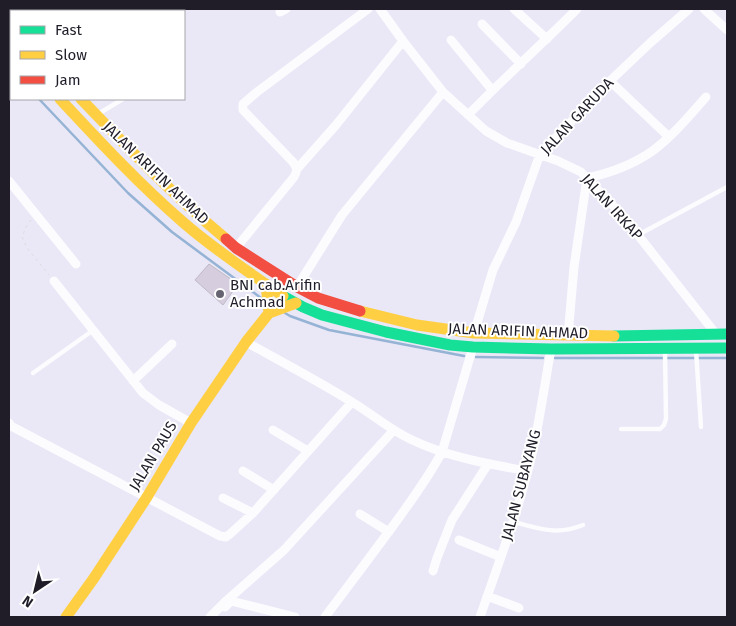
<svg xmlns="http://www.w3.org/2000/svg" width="736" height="626" font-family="'Fira Sans',sans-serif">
<rect width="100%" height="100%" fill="#eae7f6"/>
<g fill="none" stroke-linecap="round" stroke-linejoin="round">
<!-- stream -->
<path stroke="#95b3d4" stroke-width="2.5" d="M39 99 128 193 172 232 261 298
M285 313 290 316 329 330 464 356
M476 357 543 358
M555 358H727"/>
</g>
<!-- building -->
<path fill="#d6cede" stroke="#c0bac6" d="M209 264 238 284 223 305 195 280Z"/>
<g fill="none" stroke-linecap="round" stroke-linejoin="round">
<!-- path -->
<path stroke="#dcdbdf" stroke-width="1" stroke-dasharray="2.5 4" stroke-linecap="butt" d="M31 220 26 227 22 237 27 248 49 275"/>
<!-- lane -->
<path stroke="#fcfbfe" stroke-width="4.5" d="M26 9 29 11
M98 114 123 99
M638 235 727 187
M696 350 701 427
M33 373 92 331
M621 429H660L664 425 666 419 665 351
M513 522C539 528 556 536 583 525"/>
<!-- street -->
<path stroke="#fcfbfe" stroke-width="9" d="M380 9 403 41 443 92 486 131 507 143 558 161 581 172 623 216 716 334
M514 9 547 39
M704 9 727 30
M99 11 103 9
M169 11 173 9
M280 12 286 9
M482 24 521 64
M451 40 492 90
M9 72 11 70
M610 81 669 137
M468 115C503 79 541 45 577 9
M297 169 336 125 403 41
M9 181 76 264
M236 248 294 177C298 170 297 167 292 161L243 110V104L257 92 368 9
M54 281 143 393 159 405 191 423
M297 287 342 215 443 92
M474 333 493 270 516 222 540 154 610 81 650 43 689 9
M568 336 574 267 587 178C610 173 632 165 651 152 672 137 689 116 706 97
M246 342C282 362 318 381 352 402 372 414 389 429 410 439 447 457 488 464 527 471
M133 381 172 344
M9 423 11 426 220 536 226 537 230 534 253 513 352 402
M273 430 308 451
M243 471 274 490
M223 498 253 513
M360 514 389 532
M459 540 501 557
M433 571 437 558 452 520 488 464
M487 596 519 608
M225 607 231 601 295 617
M210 617 225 602 284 550 393 431
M325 617C349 585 374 552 398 519 414 497 429 476 442 452L473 347
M480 617C499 562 520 507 533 450 540 417 545 383 551 349"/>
<!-- fast -->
<path stroke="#16e098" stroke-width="11" d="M283 296 303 307 322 315 386 332 450 345 473 347 551 349 727 348
M614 336 727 334"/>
<!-- slow -->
<path stroke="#ffcf43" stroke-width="11" d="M9 44 11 47
M60 99C100 142 140 185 184 223 215 250 250 273 283 296
M81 99C128 148 174 196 226 239
M266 284 269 313
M360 311 417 325 474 333 614 336
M66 617 94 578 147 497 191 423 246 342 269 313 296 303"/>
<!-- jam -->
<path stroke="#f24e42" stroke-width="11" d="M9 24 11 26
M226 239 236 248 297 287 318 298 360 311"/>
</g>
<!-- markers -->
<circle fill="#676471" stroke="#fff" stroke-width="2" cx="220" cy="294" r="5"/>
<g text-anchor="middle" stroke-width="4" stroke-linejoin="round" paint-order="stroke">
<!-- street labels -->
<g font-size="15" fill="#201d29" stroke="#fff">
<text transform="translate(577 116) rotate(-47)" y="5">JALAN GARUDA</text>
<text transform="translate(156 173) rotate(44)" y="5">JALAN ARIFIN AHMAD</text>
<text transform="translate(612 207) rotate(48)" y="5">JALAN IRKAP</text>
<text transform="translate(518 331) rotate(2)" y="5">JALAN ARIFIN AHMAD</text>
<text transform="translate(153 456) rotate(-59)" y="5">JALAN PAUS</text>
<text transform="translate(521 485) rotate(-75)" y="5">JALAN SUBAYANG</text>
</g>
<!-- poi labels -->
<g font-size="15" fill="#201d29" stroke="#fff" text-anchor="start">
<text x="230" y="290">BNI cab.Arifin<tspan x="230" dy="17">Achmad</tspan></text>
</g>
</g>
<!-- border -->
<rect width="736" height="626" fill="none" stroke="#201d29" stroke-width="20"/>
<!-- legend -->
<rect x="10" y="10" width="175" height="90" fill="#ffffff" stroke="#a6a5a9"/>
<rect x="20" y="26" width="25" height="8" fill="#16e098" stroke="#a6a5a9"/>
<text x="55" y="35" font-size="15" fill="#201d29">Fast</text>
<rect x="20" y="51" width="25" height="8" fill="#ffcf43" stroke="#a6a5a9"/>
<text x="55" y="60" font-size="15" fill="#201d29">Slow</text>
<rect x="20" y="76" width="25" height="8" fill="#f24e42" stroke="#a6a5a9"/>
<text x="55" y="85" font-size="15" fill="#201d29">Jam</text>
<!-- north arrow -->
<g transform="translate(35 591) rotate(215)" stroke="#ffffff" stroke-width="4" paint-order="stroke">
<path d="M0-4L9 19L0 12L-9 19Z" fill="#201d29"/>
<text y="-8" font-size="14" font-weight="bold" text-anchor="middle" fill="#201d29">N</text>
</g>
</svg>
